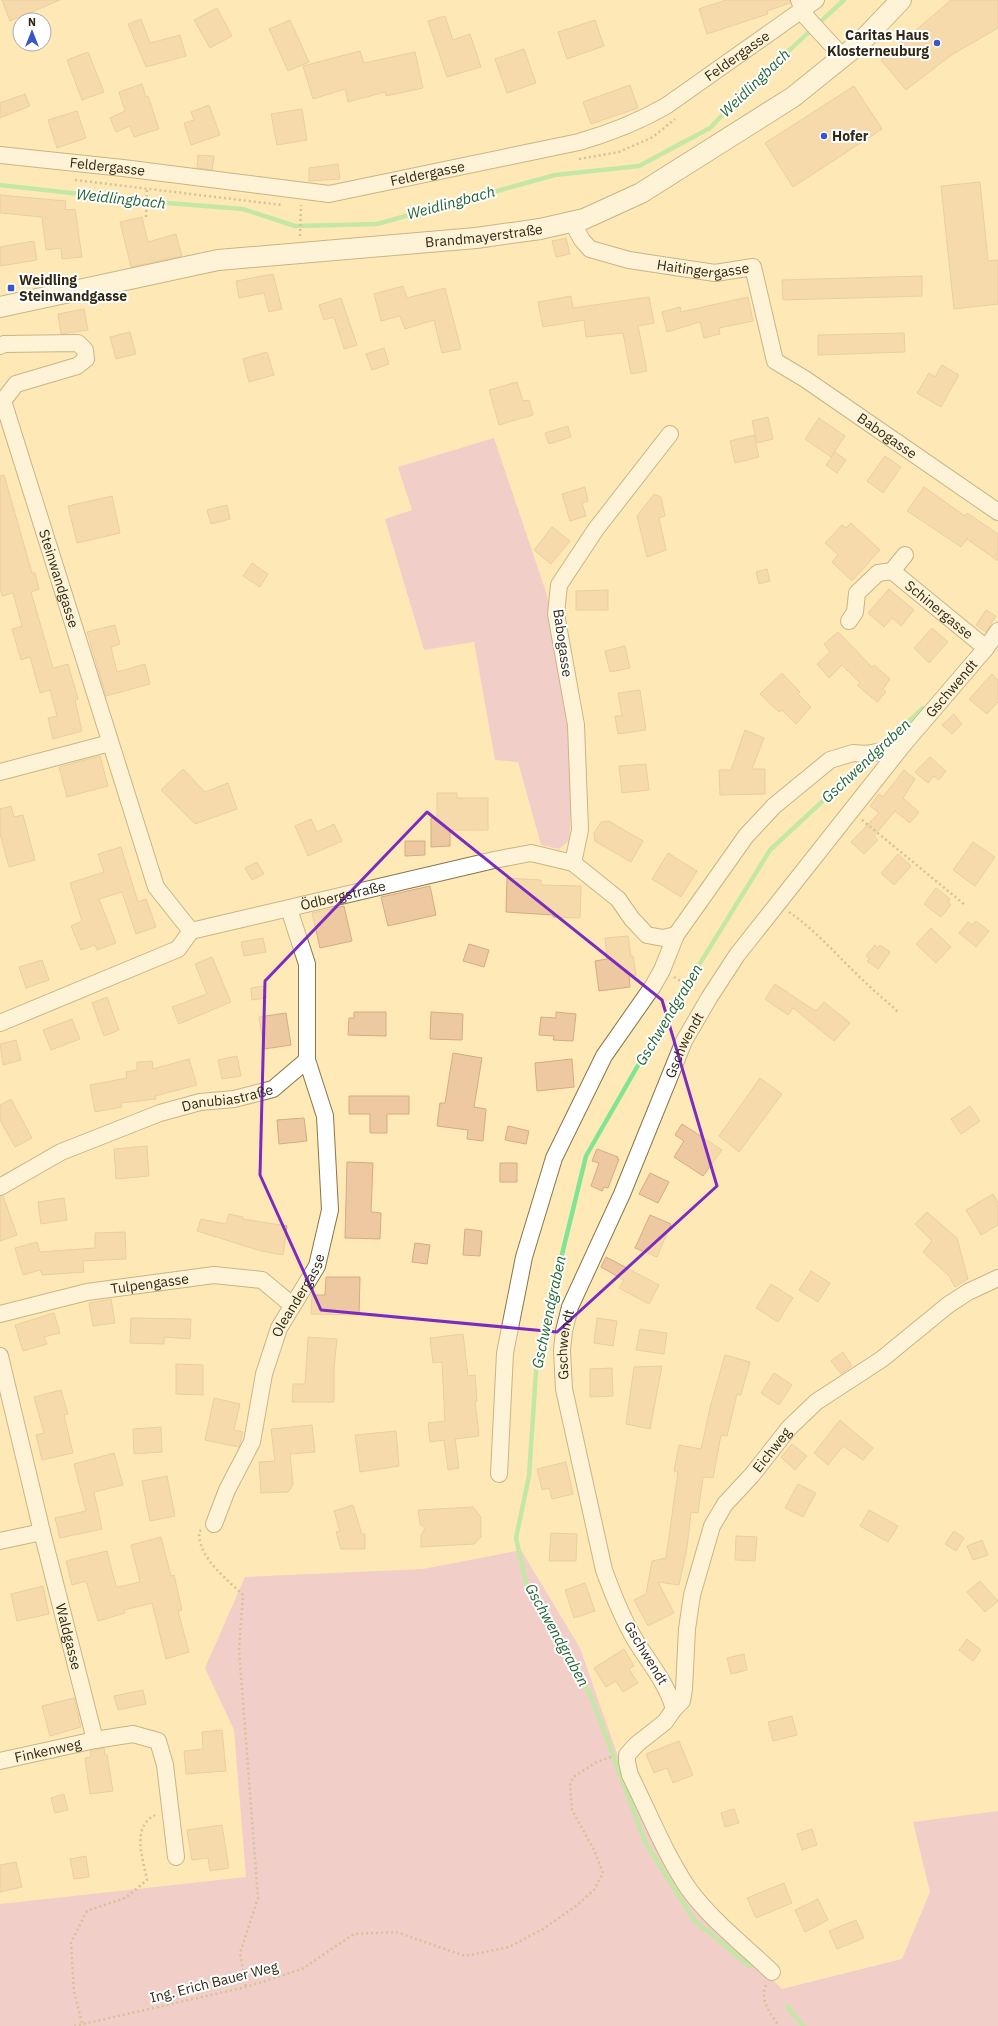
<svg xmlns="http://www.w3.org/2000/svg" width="998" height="2026" font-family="'IBM Plex Sans',sans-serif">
<rect width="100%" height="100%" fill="#fee9b7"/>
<!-- green -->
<path fill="#e4aee1" d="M494 438 547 595 571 733 572 795 569 841 559 849 541 845 518 762 495 760 474 642 424 650 385 519 412 510 398 467Z
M521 1550 580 1648 620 1762 717 1922 782 1989 902 1959 930 1892 913 1822 998 1811V2026H0V1904L246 1877 234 1730 205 1668 245 1577 423 1569Z"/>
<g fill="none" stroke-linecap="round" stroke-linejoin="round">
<!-- stream -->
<path stroke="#80e492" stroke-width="4.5" d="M0 185 142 201 243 209 295 226 377 224 555 175 639 166 710 128 747 89 844 0
M883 746 923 708
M750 1966 694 1920 645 1842 591 1696 527 1587 516 1538 529 1476 537 1357 586 1156 652 1041 770 850 868 759
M787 2006 803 2026"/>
</g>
<!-- building -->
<path fill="#eec8a0" stroke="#d2ad86" d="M2 0H60L10 21Z
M726 0H790V3L767 11 768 14 707 34 699 9Z
M951 0H998V28L950 56 906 90 881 60Z
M217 8 232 36 210 48 194 20Z
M445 16 453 40 470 34 481 67 447 77 428 21Z
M141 19 150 43 180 35 186 56 146 67 128 24Z
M290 20 309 62 288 71 269 29Z
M595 20 604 46 567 59 558 32Z
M524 49 536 83 507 93 495 59Z
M360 51 364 63 415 52 423 88 386 96 385 92 348 102 345 89 313 99 303 66Z
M88 52 104 92 82 100 67 60Z
M142 84 146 97 148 96 159 129 134 137 130 126 116 132 110 118 125 111 119 92Z
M630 85 638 108 591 124 583 102Z
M854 86 882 129 793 187 765 143Z
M25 94 30 106 0 118V103Z
M209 105 220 135 191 145 184 123 194 120 191 112Z
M302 109 307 140 277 145 271 114Z
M77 111 86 138 57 148 48 120Z
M198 155 214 156 212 170 197 168Z
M338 164 340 179 309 181V168Z
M980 182 988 261 998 260V304L954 309 941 186Z
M0 195 66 201 65 210 75 209 82 257 62 259 61 248 46 250 42 217 0 213Z
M142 217 148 242 176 234 182 256 131 267 120 222Z
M566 238 570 254 556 257 552 241Z
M34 241 37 260 0 266V247Z
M273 274 282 309 269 312 264 293 239 298 236 281Z
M922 276V296L783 300 782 280Z
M403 286 407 298 445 288 461 349 442 353 434 320 405 329 400 316 381 321 374 294Z
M571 296 573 308 649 297 654 323 638 326 647 371 631 374 623 333 586 337 584 320 543 327 538 302Z
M748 297 753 321 719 328 720 334 704 338 700 322 667 332 662 312 680 307 681 312Z
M341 298 357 345 344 349 334 317 324 320 319 305Z
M84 309 88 330 61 334 58 314Z
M130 332 136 354 116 359 110 337Z
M904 333 905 352 818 355V335Z
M384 348 389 364 372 370 366 354Z
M267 352 274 375 249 382 243 359Z
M942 365 959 375 941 407 917 393 929 373 935 377Z
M517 382 523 401 529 400 533 415 499 425 489 390Z
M768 417 773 439 757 443 752 421Z
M819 418 845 436 831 457 805 439Z
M568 426 571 437 549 444 545 433Z
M754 435 759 457 735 463 730 441Z
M835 452 846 460 837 473 826 465Z
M885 456 901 467 883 493 867 481Z
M4 475 32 573H35L39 589 31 592 53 668 68 664 78 699 75 700 82 731 53 739 48 718 57 716 50 690 40 693 30 657 21 660 12 629 22 626 13 593 2 596 0 588V476Z
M585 487 588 501 582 503 586 516 570 521 562 494Z
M924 487 965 516 967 513 998 534V561L967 539 961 547 907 511Z
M654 494 661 497 665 516 659 518 666 550 647 557 637 516Z
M112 496 120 533 77 543 68 506Z
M227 505 230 519 211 524 207 510Z
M851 523 880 550 852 581 832 562 838 555 825 543 842 525 846 528Z
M552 527 570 541 551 564 534 550Z
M252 563 268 574 260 587 243 576Z
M767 569 770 581 759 584 756 572Z
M889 589 914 610 901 626 892 618 884 627 868 613Z
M608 590V610H576V591Z
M986 610 996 616 986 632 976 625Z
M115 625 120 644 111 647 117 672 145 664 150 684 106 696 87 632Z
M932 628 948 642 929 663 914 648Z
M838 632 872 667 874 665 890 679 883 689 886 692 877 702 857 685 860 683 842 665 829 678 817 664 830 652 824 644Z
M625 646 630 668 610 672 605 651Z
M782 673 800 692 798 694 811 707 796 724 782 710 779 712 760 694Z
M992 674 998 680V702L987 714 969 699Z
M640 690 646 730 618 734 615 716H622L618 693Z
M954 714 962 724 952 734 942 725Z
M745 730 764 738 752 769H765V794L720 795 719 770H731Z
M100 756 108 786 67 797 59 767Z
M930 757 946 771 939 780 934 776 928 783 915 772Z
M646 764 649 790 622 793 619 766Z
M183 769 205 792 228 783 237 809 195 824 161 790Z
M904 770 915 779 903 798 919 812 910 823 895 811 874 836 878 840 864 854 851 842 879 813 870 806 879 794 883 797Z
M437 793H457V798H488V830H450V846L431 847V818H437Z
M11 806 14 817 23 815 35 860 9 867 0 834V809Z
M311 819 317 832 334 824 342 841 308 856 295 826Z
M609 821 643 841 631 862 595 841 594 833 601 822Z
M405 841H425V855L405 856Z
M973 842 995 857 975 886 953 870Z
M121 847 138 902 146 899 156 927 136 934 122 892 99 899 116 943 97 950 95 945 81 950 71 926 82 921 70 883 104 872 98 854Z
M668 853 697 871 681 897 652 879Z
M898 854 911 866 894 885 881 873Z
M257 862 264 874 252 880 245 868Z
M507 878 541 880V885L581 886 580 918 553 917V915L506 912Z
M430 886 436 915 388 926 381 897Z
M936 888 950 899 948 902 951 905 941 917 924 904Z
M344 906 352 941 320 948 312 913Z
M976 921 989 931 976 947 959 933 968 922 972 925Z
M931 928 951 947 936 963 916 944Z
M628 936 631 956H633L636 975 629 976 630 987 599 991 595 961 607 959 605 938Z
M263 938 266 952 244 956 241 942Z
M469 944 489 950 484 967 463 961Z
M875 945 878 948 880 945 890 952 878 969 867 961 870 959 866 956Z
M212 957 231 1002 179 1024 172 1007 207 994 195 964Z
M42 960 49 980 26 988 19 967Z
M775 984 814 1010H817L824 1002 850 1023 834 1041 793 1008 788 1015 765 999Z
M264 986 266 998 252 1000 251 988Z
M107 997 119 1030 104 1036 92 1003Z
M354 1012H386V1036L348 1035 349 1018H354Z
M431 1012 463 1014 462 1040 430 1039Z
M556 1012 576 1014 573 1041 553 1040 554 1036 539 1035 541 1017 556 1018Z
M286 1013 291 1045 264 1049 259 1017Z
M72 1019 80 1039 51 1050 43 1030Z
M16 1040 21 1060 3 1065 0 1044Z
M453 1053 482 1058 474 1107 486 1109 483 1141 467 1139 468 1130 437 1126 440 1103H445Z
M237 1056 241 1076 222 1079 218 1060Z
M189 1059 197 1085 155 1096 156 1099 121 1103 122 1107 95 1112 90 1085 127 1078 126 1072 137 1070V1062L152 1061 153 1069Z
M572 1059 574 1087 537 1091 535 1063Z
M760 1078 782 1094 739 1152 719 1136Z
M349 1096H409V1114H387V1133H370V1114H349Z
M11 1099 32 1138 15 1147 0 1120V1105Z
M970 1106 980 1121 961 1134 951 1119Z
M304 1118 307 1141 279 1144 277 1120Z
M682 1124 722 1150 703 1176 674 1157 684 1141 675 1135Z
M508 1126 529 1131 526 1144 505 1140Z
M147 1146 149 1176 116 1179 114 1149Z
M597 1149 618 1157 617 1159H619L608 1188 604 1187 602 1191 591 1186 599 1163 592 1161Z
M347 1162 373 1163 371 1212 381 1213 380 1239 345 1238Z
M500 1163H517V1182H500Z
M650 1173 669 1182 658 1203 639 1194Z
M993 1194 998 1203V1225L981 1235 966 1210Z
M0 1196H3L17 1235 0 1241Z
M64 1198 67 1220 41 1224 38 1202Z
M927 1212 957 1238 968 1279 955 1287 949 1276 923 1252 932 1241 915 1224Z
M229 1214 243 1217V1219L287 1226 283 1255 261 1251 197 1231 201 1219 226 1224Z
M650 1215 671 1224 657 1257 635 1248Z
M465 1229 482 1231 480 1256 463 1255Z
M125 1232 126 1259 83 1261 84 1272 42 1275 40 1270 23 1275 15 1248 37 1242 40 1252 95 1248V1233Z
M415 1243 430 1245 427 1264 412 1262Z
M606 1257 659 1285 649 1304 619 1288 624 1280 601 1267Z
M811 1271 830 1283 818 1302 799 1290Z
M326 1277H360L359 1315 311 1314 312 1295H325Z
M771 1284 793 1298 778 1322 756 1308Z
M111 1299 115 1323 93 1326 89 1303Z
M54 1313 60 1333 44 1337 47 1344 23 1351 15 1325Z
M131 1318 191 1319 190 1339 164 1337V1344L130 1343Z
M597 1318 617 1321 613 1346 594 1343Z
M640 1329 667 1333 664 1354 636 1350Z
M463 1334 468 1376 475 1375 477 1401H475L479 1436 455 1439 459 1468 448 1470 444 1440 430 1442 428 1423 445 1421 442 1362 433 1363 430 1338Z
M308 1337 337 1339 334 1368V1402H292L293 1384H305Z
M843 1352 852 1366 841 1374 831 1361Z
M725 1355 750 1362 741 1395 737 1394 727 1436 721 1435 713 1478 703 1477 698 1513 691 1512 687 1548 679 1585 658 1582 674 1613 648 1626 634 1600 646 1594 652 1561 666 1558 678 1472 674 1471 679 1445 701 1449 711 1404Z
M176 1364 203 1365V1395L176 1394Z
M662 1366 650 1429 626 1424 634 1367Z
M612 1368 613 1396 590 1397V1369Z
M774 1373 792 1385 779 1405 761 1393Z
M61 1390 68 1414 64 1415 73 1453 42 1460 36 1435 44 1433 34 1397Z
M214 1398 240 1404 234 1430 243 1432 239 1447 205 1440Z
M840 1420 873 1448 863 1460 843 1446 828 1465 814 1453Z
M312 1425 315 1452 290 1454 293 1485 288 1492 261 1493 259 1462 275 1461 271 1429Z
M161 1427 162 1452 134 1454 133 1429Z
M396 1431 399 1466 360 1472 355 1435Z
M792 1444 807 1456 795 1470 781 1457Z
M114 1453 123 1485 94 1492 102 1529 60 1538 55 1518 86 1511 74 1464Z
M566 1462 573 1494 552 1499 549 1488 542 1490 537 1469Z
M167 1476 175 1516 150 1521 142 1481Z
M798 1484 816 1493 803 1517 785 1508Z
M353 1505 362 1534H365V1549H341L336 1532 340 1531 334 1511Z
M473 1507 481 1517V1537L474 1544 421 1547V1536L425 1528 420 1524 418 1510Z
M869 1510 898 1526 888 1542 860 1526Z
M954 1531 964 1538 956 1551 945 1544Z
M551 1533 577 1534 576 1561H549Z
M736 1536 757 1537 755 1561 735 1560Z
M161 1537 171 1576 174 1575 182 1610 178 1611 189 1652 166 1659 152 1603 124 1610 125 1613 98 1621 86 1581 72 1585 66 1561 107 1551 116 1586 118 1587 140 1582 131 1545Z
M982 1540 988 1555 973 1560 967 1546Z
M980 1581 998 1601 985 1612 967 1592Z
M585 1583 595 1611 574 1618 565 1590Z
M43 1586 49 1614 17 1621 11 1594Z
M967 1639 981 1650 973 1661 959 1650Z
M624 1649 634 1666 629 1669 638 1683 623 1692 616 1681 606 1687 594 1668Z
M744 1654 747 1670 731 1674 727 1658Z
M143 1690 146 1704 118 1710 114 1696Z
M74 1698 81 1727 50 1736 42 1706Z
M792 1716 797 1735 773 1741 768 1722Z
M222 1730 226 1771 186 1774 184 1751 203 1749 202 1732Z
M679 1741 693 1775 673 1783 667 1768 654 1773 646 1754Z
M104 1748 105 1755H107L113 1791 90 1794 85 1758 91 1757 90 1751Z
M64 1794 68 1810 55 1813 51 1798Z
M734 1809 739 1823 725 1827 721 1813Z
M222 1825 229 1868 210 1871 208 1858 192 1860 187 1830Z
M812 1829 817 1845 802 1850 797 1834Z
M86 1856 89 1877 74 1879 70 1859Z
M16 1862 22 1887 0 1892V1865Z
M784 1883 792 1903 756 1918 747 1898Z
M818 1899 828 1920 805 1932 795 1910Z
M856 1920 864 1938 837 1949 829 1931Z"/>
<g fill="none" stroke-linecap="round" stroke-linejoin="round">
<defs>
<g id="minor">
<path d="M799 0 807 18 843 57"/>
<path id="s1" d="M0 155 123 168 329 194 579 142C610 133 638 122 666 106L816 0"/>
<path id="s2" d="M572 222 582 240 590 249 629 260 715 273 753 267 775 361 805 379 998 512"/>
<path id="s3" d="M0 346 4 344 78 343 85 350 86 359 77 366 16 384 3 401 156 887 191 931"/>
<path id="s4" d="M892 571 986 648"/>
<path d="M849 621 855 612 857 593 878 573 892 571 905 555"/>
<path d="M0 772 110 743"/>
<path d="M573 863 580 830 576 725 556 614 559 585 596 529 670 434"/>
<path id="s5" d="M0 1023 178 949 191 931 494 860 531 853 573 863 618 899 632 919 647 935 663 938 676 935"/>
<path id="s6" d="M0 1187 61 1152 160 1113 200 1102 234 1099 273 1089 307 1060V964L289 909"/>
<path id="s7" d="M0 1314 87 1292 214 1275 262 1280 292 1305"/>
<path id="s8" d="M0 1356 42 1532 95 1740 133 1734 158 1741 165 1765 176 1857"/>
<path d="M499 1474 505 1353 524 1257 554 1158 604 1056 653 986 662 970 676 935 746 836 774 806 830 760 853 753 866 754 884 751 903 745"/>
<path id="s9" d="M214 1524 227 1490 252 1442 264 1374 279 1328 317 1266 330 1210 325 1116 307 1060"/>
<path d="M0 1541 42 1532"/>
<path id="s10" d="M674 1709 682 1701 684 1689 687 1629 692 1595 712 1526 725 1504 752 1475 789 1428 816 1402 882 1359 948 1305 968 1292 998 1278"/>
<path id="s11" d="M0 1761 95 1740"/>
<path id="s12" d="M772 1972C744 1945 711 1920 688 1888 665 1854 648 1811 630 1775L627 1762V1755L637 1744 665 1722 674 1709C667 1684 651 1665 637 1643 623 1620 613 1595 604 1570L564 1389 562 1350 564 1331 570 1307 622 1194 684 1041 709 998 737 955 903 745 986 648 998 631"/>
</g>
<g id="major">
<path id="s13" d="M0 307 218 260 476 238 540 229 584 219 641 193 793 97 860 43 901 0"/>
</g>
</defs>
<!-- minor casing -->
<use href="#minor" stroke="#897648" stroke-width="18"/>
<!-- major casing -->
<use href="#major" stroke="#897648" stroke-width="22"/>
<!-- path -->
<path stroke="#a4946f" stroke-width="2.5" stroke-dasharray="2 3" stroke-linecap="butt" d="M579 159 619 152 653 137 675 119
M75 180 282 205
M146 217 147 189
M300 236 301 205
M862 820 964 904
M789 912C818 932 840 959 866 983 876 993 888 1002 898 1012
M674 977 696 990
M201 1530 199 1532C199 1559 225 1577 243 1595L239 1649 258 1898 240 1953 246 1987
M766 1985C759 2000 771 2014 779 2026
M82 2023 74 1992 71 1942 87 1911 125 1898 147 1880C143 1859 131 1827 155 1815
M74 2026 246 1987 302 1969 354 1934 396 1932 465 1956 509 1947 543 1929 576 1906 594 1890 603 1873 595 1852 572 1810 570 1785 573 1777 597 1762 613 1756"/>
<!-- minor -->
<use href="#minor" stroke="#fff" stroke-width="16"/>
<!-- major -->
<use href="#major" stroke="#fff" stroke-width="20"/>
</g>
<!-- marked area -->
<path d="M0 0H998V2026H0ZM427 812 662 1000 717 1186 557 1332 321 1310 260 1175 265 981Z" fill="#fee9b7" fill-opacity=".55" fill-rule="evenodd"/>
<path fill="none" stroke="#7b2cbf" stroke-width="3" stroke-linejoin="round" d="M427 812 662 1000 717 1186 557 1332 321 1310 260 1175 265 981Z"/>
<!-- markers -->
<g fill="#3a57c9" stroke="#fff" stroke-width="1.5">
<circle cx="937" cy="43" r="4"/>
<circle cx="824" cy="136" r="4"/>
<rect x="7" y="284" width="8" height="8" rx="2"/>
</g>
<g text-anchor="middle" stroke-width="4" stroke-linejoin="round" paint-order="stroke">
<!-- poi labels -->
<g font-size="14" font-weight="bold" fill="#302814" stroke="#fff" text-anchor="start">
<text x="929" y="40" text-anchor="end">Caritas Haus<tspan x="929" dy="16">Klosterneuburg</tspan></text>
<text x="832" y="141">Hofer</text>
<text x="19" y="285">Weidling<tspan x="19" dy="16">Steinwandgasse</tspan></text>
</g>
<!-- street labels -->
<g font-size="14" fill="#302814" stroke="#fff">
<text dy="5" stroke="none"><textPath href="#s1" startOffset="768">Feldergasse</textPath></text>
<text dy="5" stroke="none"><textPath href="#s1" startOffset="108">Feldergasse</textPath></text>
<text dy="5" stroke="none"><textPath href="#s1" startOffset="432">Feldergasse</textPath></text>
<text dy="5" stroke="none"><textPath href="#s13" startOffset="490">Brandmayerstraße</textPath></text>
<text dy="5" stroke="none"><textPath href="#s2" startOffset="148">Haitingergasse</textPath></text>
<text dy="5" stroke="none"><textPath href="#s2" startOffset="430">Babogasse</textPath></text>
<text dy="5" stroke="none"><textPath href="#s3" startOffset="380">Steinwandgasse</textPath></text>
<text dy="5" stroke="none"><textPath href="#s4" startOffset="61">Schinergasse</textPath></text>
<text transform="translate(563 643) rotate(82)" y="5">Babogasse</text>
<text dy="5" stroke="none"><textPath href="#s12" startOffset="1490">Gschwendt</textPath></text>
<text dy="5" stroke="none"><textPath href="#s5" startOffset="371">Ödbergstraße</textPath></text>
<text dy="5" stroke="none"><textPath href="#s12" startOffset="1043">Gschwendt</textPath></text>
<text dy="5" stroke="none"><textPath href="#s6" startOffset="246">Danubiastraße</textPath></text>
<text dy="5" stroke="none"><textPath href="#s7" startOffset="153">Tulpengasse</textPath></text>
<text dy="5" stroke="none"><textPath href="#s9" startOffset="246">Oleandergasse</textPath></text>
<text dy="5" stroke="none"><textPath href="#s12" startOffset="719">Gschwendt</textPath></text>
<text dy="5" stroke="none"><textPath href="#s10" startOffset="287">Eichweg</textPath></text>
<text dy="5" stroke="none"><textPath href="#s8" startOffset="289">Waldgasse</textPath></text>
<text transform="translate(646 1653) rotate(59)" y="5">Gschwendt</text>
<text dy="5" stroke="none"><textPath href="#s11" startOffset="49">Finkenweg</textPath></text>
<text transform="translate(214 1982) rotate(-14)" y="5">Ing. Erich Bauer Weg</text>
</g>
<!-- water labels -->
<g font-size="15" font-style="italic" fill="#206531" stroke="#fff">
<text transform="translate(755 83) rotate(-44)" y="5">Weidlingbach</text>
<text transform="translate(121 199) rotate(6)" y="5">Weidlingbach</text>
<text transform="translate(451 203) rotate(-15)" y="5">Weidlingbach</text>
<text transform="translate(866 761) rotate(-43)" y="5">Gschwendgraben</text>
<text transform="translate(669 1015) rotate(-59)" y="5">Gschwendgraben</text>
<text transform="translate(549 1312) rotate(-78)" y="5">Gschwendgraben</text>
<text transform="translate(557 1635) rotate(61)" y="5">Gschwendgraben</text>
</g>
</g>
<!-- north arrow -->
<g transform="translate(32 32)"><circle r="19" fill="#ffffff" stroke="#aca9a1"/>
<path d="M0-3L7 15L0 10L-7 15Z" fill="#3a57c9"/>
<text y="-6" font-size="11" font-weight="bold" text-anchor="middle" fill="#302814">N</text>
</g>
</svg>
